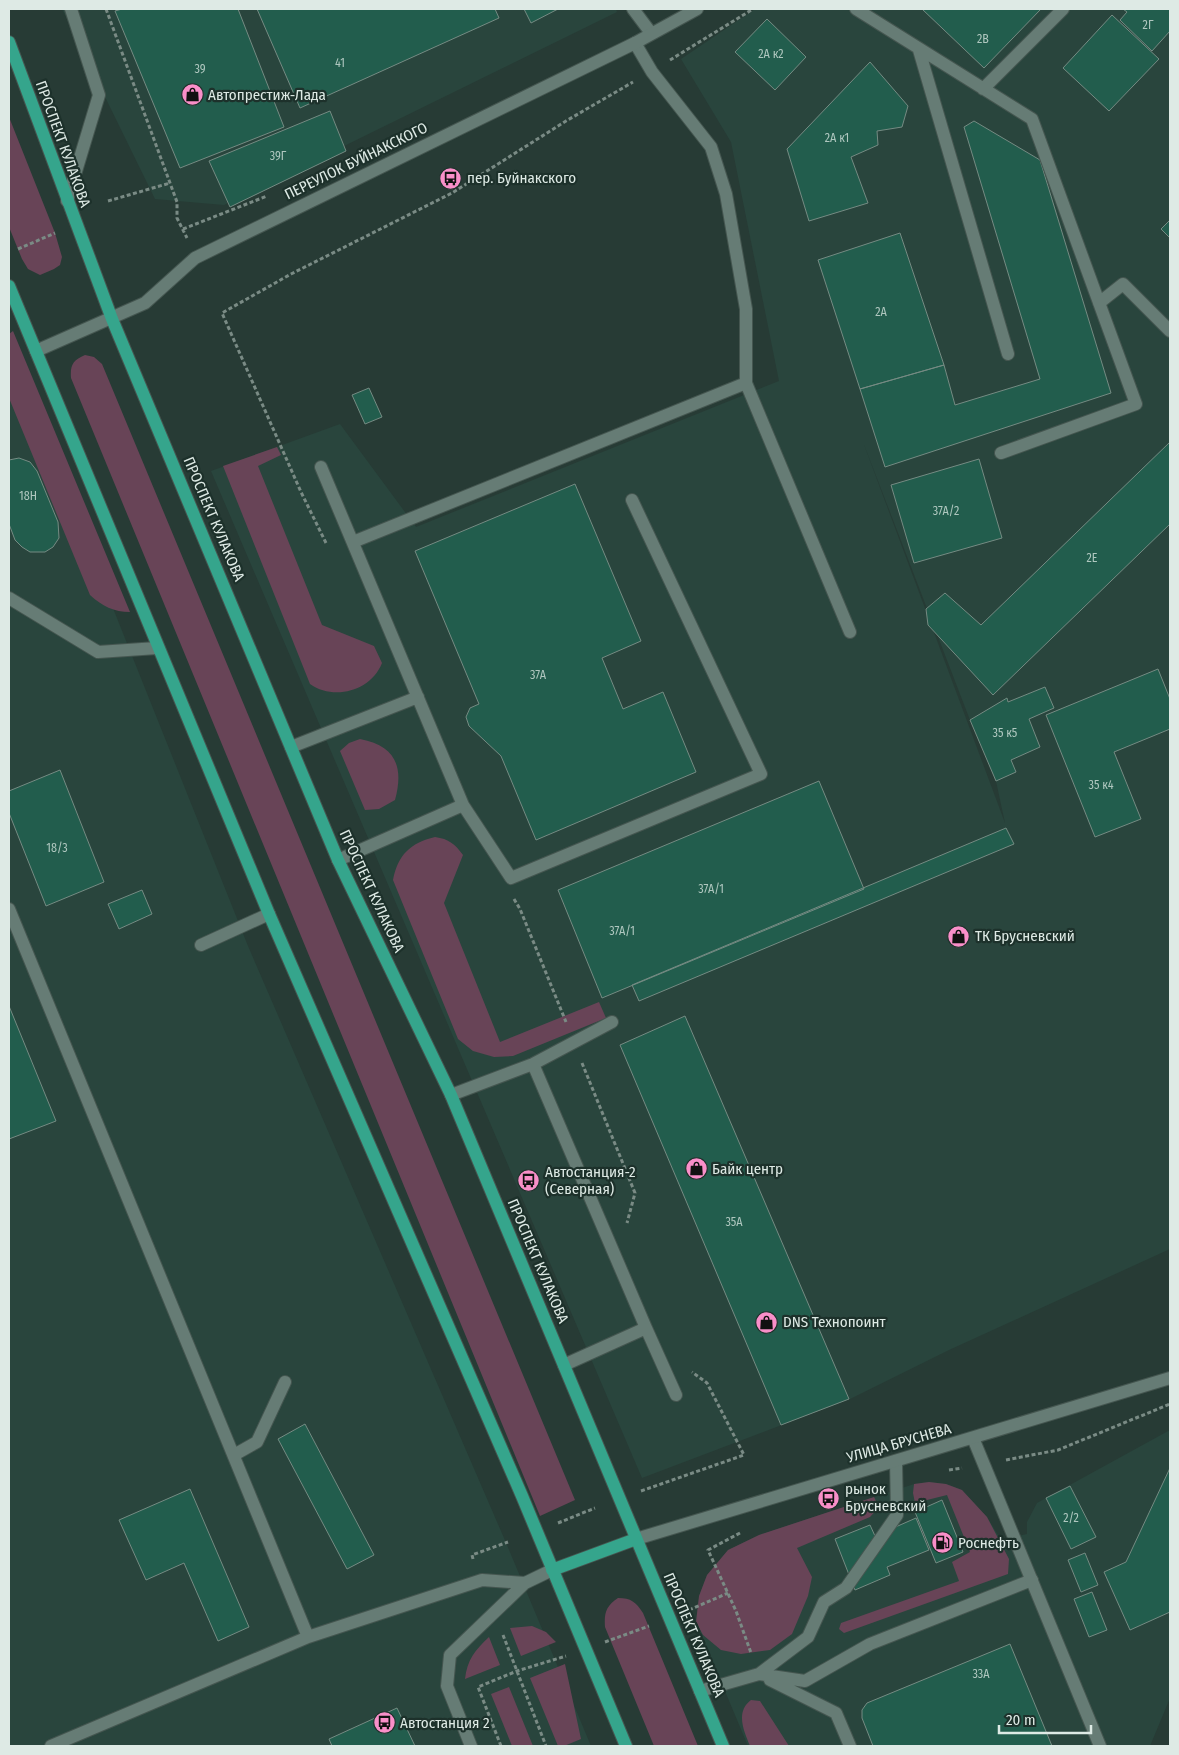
<svg xmlns="http://www.w3.org/2000/svg" width="1179" height="1755" font-family="'Fira Sans Condensed',sans-serif">
<rect width="100%" height="100%" fill="#273b35"/>
<!-- built -->
<path fill="#29453d" fill-rule="evenodd" d="M62 9H616L617 12 224 205 155 199Z
M755 9H1170V1249L949 1350 850 1399 642 1478 211 471 340 424 416 527 779 381 731 142 681 59ZM863 442 970 720 996 781 1005 823Z
M9 348 248 946 507 1545 591 1746H9Z
M1170 1430V1698L1150 1746H748L696 1622 699 1596 707 1575 728 1550 759 1535 914 1484 929 1482 946 1484 962 1490 987 1517 1001 1540 1027 1534V1522L1037 1503Z"/>
<!-- green -->
<path fill="#684457" d="M9 117 55 233 62 257 60 265 54 269 40 275 28 269 22 259 9 227Z
M13 331 130 612C114 612 102 606 90 595L9 398V334Z
M85 355 94 357 102 364 575 1500 540 1516 71 378C70 365 73 360 85 355Z
M277 447 281 455 258 466 322 625 374 646 382 663C371 691 334 701 310 684L223 466Z
M360 739C396 746 404 767 395 800L379 809 365 810 340 751 349 743Z
M435 837C449 839 455 844 463 855L444 903 500 1042 599 1002 606 1018 513 1056 494 1057 473 1051 458 1039 393 880C398 855 410 843 435 837Z
M929 1482 946 1484 962 1490 987 1517 1009 1559 1008 1574 844 1633 839 1629 841 1623 959 1581 952 1562 970 1552 947 1495 915 1503 913 1493 914 1484Z
M874 1497 879 1507 870 1517 797 1548 812 1577 808 1596 792 1634 770 1650 741 1654 721 1650 703 1635 696 1622 699 1596 707 1575 728 1550 759 1535Z
M618 1598C631 1598 636 1602 643 1613L698 1746H654L605 1627C604 1613 606 1606 618 1598Z
M532 1626 546 1632 556 1642 521 1656 510 1628Z
M489 1637 500 1665 465 1679C467 1660 475 1650 489 1637Z
M565 1664 581 1739 564 1746H558L530 1678Z
M509 1687 533 1746H512L491 1694Z
M751 1700 760 1701 789 1746H750C744 1731 735 1712 751 1700Z"/>
<!-- building -->
<path fill="#225d4d" stroke="#758b83" d="M122 9H238L284 127 180 168 115 11Z
M257 9H495L499 18 300 108Z
M524 9H558L531 23Z
M922 9H1041L984 68Z
M1123 9H1170V31L1152 51 1120 20 1127 12Z
M1112 15 1159 59 1109 111 1063 68Z
M767 19 806 57 775 90 735 52Z
M870 62 908 106 902 127 877 131 878 145 851 157 868 203 809 221 787 149Z
M330 111 346 151 230 207 209 161Z
M974 121 1040 160 1111 393 885 467 860 389 944 365 955 405 1040 379 964 127Z
M1170 220V238L1161 229Z
M900 233 944 365 860 389 818 260Z
M369 388 382 417 365 424 352 395Z
M1170 442V524L993 695 928 625 926 609 945 593 981 625Z
M19 458 30 462 37 471 58 522 59 538 53 547 45 552H30L22 547 15 540 9 524V460Z
M979 459 1002 538 914 563 891 485Z
M575 484 641 641 602 658 623 709 663 692 696 772 536 840 501 756 469 726 466 717 470 708 479 704 415 551Z
M1158 669 1170 699V729L1114 752 1141 819 1095 837 1046 715Z
M1045 687 1054 708 1029 719 1040 747 1011 760 1016 772 996 781 970 720 1007 698 1008 702Z
M60 770 104 882 46 906 9 813V791Z
M819 781 864 889 602 998 558 890Z
M1006 828 1014 844 639 1001 632 985Z
M142 890 152 914 119 929 108 904Z
M9 1006 56 1121 9 1139Z
M685 1016 849 1399 781 1425 620 1045Z
M305 1424 374 1555 347 1569 278 1439Z
M1170 1468V1612L1130 1630 1104 1572 1126 1562Z
M1070 1486 1096 1537 1071 1549 1046 1498Z
M190 1489 249 1627 218 1641 184 1563 146 1580 119 1520Z
M942 1500 963 1552 936 1563 915 1512Z
M916 1518 929 1550 887 1567 890 1575 855 1590 835 1539 870 1525 875 1536Z
M1085 1553 1098 1585 1081 1592 1068 1560Z
M1092 1592 1107 1630 1089 1637 1074 1599Z
M1010 1644 1052 1746H873L862 1718V1710L867 1703Z
M397 1708 415 1746H332L329 1739Z"/>
<g fill="none" stroke-linecap="round" stroke-linejoin="round">
<defs>
<path id="service" d="M633 9 651 33
M856 9 1032 119 1136 404 1001 453
M635 43 652 72 711 147 726 194 746 309V383
M919 50 1008 354
M983 89 1063 9
M67 201 99 95 71 9
M1099 303 1123 284 1170 331
M321 467 463 805 511 878 761 774 632 500
M353 542 746 383 850 632
M9 598 98 652 157 648
M291 747 418 697
M338 860 463 805
M9 909 308 1637
M201 945 269 914
M533 1064 646 1328 564 1365
M451 1095 533 1064 612 1022
M646 1328 676 1395
M234 1455 257 1442 285 1382
M759 1674 805 1681 870 1644 1032 1580
M770 1680 836 1713 850 1746
M700 1691 759 1674 808 1637 824 1602 846 1588 897 1515 896 1461
M51 1746 308 1637 482 1580 525 1583
M471 1746 447 1686 450 1655 525 1583 552 1570"/>
<path id="minor" d="M973 1438 1100 1746"/>
<path id="tertiary" d="M36 351 145 303 195 258 635 43 697 9
M636 1539 1170 1378"/>
<path id="primary" d="M9 42 112 319 338 860 451 1095 723 1746
M9 286 269 914 522 1496 626 1746
M552 1570 636 1539"/>
</defs>
<!-- service casing -->
<use href="#service" stroke="#455650" stroke-width="14"/>
<!-- minor casing -->
<use href="#minor" stroke="#455650" stroke-width="14"/>
<!-- tertiary casing -->
<use href="#tertiary" stroke="#455650" stroke-width="14"/>
<!-- primary casing -->
<use href="#primary" stroke="#455650" stroke-width="14"/>
<!-- path -->
<path stroke="#7a8b85" stroke-width="3" stroke-dasharray="4 2.5" stroke-linecap="butt" d="M106 9 177 202V218L187 238
M670 60 753 9
M108 201 170 183
M183 229 267 196
M18 249 55 233
M326 543 301 492 222 313 291 274 452 193 566 121 633 82
M514 899 520 909 566 1022
M582 1063 635 1193 627 1223
M1006 1460 1058 1450 1170 1404
M949 1470 962 1468
M641 1491 744 1455 707 1383 692 1372
M558 1523 595 1508
M740 1533 708 1550 736 1611 751 1653
M473 1559 472 1555 508 1542
M689 1610 728 1593
M503 1635 546 1746
M605 1642 649 1626
M501 1746 478 1687 517 1671 566 1656"/>
<!-- service -->
<use href="#service" stroke="#667c75" stroke-width="12"/>
<!-- minor -->
<use href="#minor" stroke="#667c75" stroke-width="12"/>
<!-- tertiary -->
<use href="#tertiary" stroke="#667c75" stroke-width="12"/>
<!-- primary -->
<use href="#primary" stroke="#35a58c" stroke-width="12"/>
</g>
<!-- icons -->
<defs>
<symbol id="shop-disc" viewBox="-11 -11 22 22"><circle r="9.5" fill="#f98fc9" stroke="#1d312b"/><path d="M-5-2.5h2.3a2.7 3.5 0 0 1 5.4 0H5L5.5 6h-11ZM-1.5-2.5h3a1.5 2.3 0 0 0-3 0Z" fill="#111"/></symbol>
<symbol id="bus-disc" viewBox="-11 -11 22 22"><circle r="9.5" fill="#f98fc9" stroke="#1d312b"/><path d="M-5-6H5V4H4V6H2V4H-2V6H-4V4H-5ZM-3.5-4V0h7V-4ZM-3.5 1.2v1.5H-2V1.2ZM2 1.2v1.5H3.5V1.2Z" fill="#111"/></symbol>
<symbol id="fuel-disc" viewBox="-11 -11 22 22"><circle r="9.5" fill="#f98fc9" stroke="#1d312b"/><path d="M-5.5-6h7V0h2V4h1.3V-2.5L3-4.5l.8-.8L6-3V5H2.5V1h-1V6h-7ZM-4.2-4.7v3.2H.2V-4.7Z" fill="#111"/></symbol>
</defs>
<g fill-rule="evenodd">
<use href="#shop-disc" x="180" y="82" width="25" height="25"/>
<use href="#bus-disc" x="438" y="166" width="25" height="25"/>
<use href="#shop-disc" x="946" y="924" width="25" height="25"/>
<use href="#shop-disc" x="684" y="1156" width="25" height="25"/>
<use href="#bus-disc" x="516" y="1168" width="25" height="25"/>
<use href="#shop-disc" x="754" y="1310" width="25" height="25"/>
<use href="#bus-disc" x="816" y="1486" width="25" height="25"/>
<use href="#fuel-disc" x="930" y="1530" width="25" height="25"/>
<use href="#bus-disc" x="372" y="1710" width="25" height="25"/>
</g>
<g text-anchor="middle" stroke-width="4.5" stroke-linejoin="round" paint-order="stroke">
<!-- number labels -->
<g font-size="12" fill="#afc7bf">
<text x="1148" y="29">2Г</text>
<text x="983" y="43">2В</text>
<text x="771" y="58">2А к2</text>
<text x="340" y="67">41</text>
<text x="200" y="73">39</text>
<text x="837" y="142">2А к1</text>
<text x="278" y="160">39Г</text>
<text x="881" y="316">2А</text>
<text x="28" y="500">18Н</text>
<text x="946" y="515">37А/2</text>
<text x="1092" y="562">2Е</text>
<text x="538" y="679">37А</text>
<text x="1005" y="737">35 к5</text>
<text x="1101" y="789">35 к4</text>
<text x="57" y="852">18/3</text>
<text x="711" y="893">37А/1</text>
<text x="622" y="935">37А/1</text>
<text x="734" y="1226">35А</text>
<text x="1071" y="1522">2/2</text>
<text x="981" y="1678">33А</text>
</g>
<!-- poi labels -->
<g font-size="15" fill="#deeae5" stroke="#1d312b" text-anchor="start">
<text x="208" y="100">Автопрестиж-Лада</text>
<text x="467" y="183">пер. Буйнакского</text>
<text x="975" y="941">ТК Брусневский</text>
<text x="712" y="1174">Байк центр</text>
<text x="545" y="1177">Автостанция-2<tspan x="545" dy="17">(Северная)</tspan></text>
<text x="783" y="1327">DNS Технопоинт</text>
<text x="845" y="1494">рынок<tspan x="845" dy="17">Брусневский</tspan></text>
<text x="958" y="1548">Роснефть</text>
<text x="400" y="1728">Автостанция 2</text>
</g>
<!-- street labels -->
<g font-size="15" fill="#deeae5" stroke="#1d312b">
<text transform="translate(63 144) rotate(70)" y="5">ПРОСПЕКТ КУЛАКОВА</text>
<text transform="translate(356 161) rotate(-26)" y="5">ПЕРЕУЛОК БУЙНАКСКОГО</text>
<text transform="translate(214 519) rotate(67)" y="5">ПРОСПЕКТ КУЛАКОВА</text>
<text transform="translate(372 891) rotate(65)" y="5">ПРОСПЕКТ КУЛАКОВА</text>
<text transform="translate(538 1261) rotate(67)" y="5">ПРОСПЕКТ КУЛАКОВА</text>
<text transform="translate(899 1443) rotate(-16)" y="5">УЛИЦА БРУСНЕВА</text>
<text transform="translate(694 1635) rotate(67)" y="5">ПРОСПЕКТ КУЛАКОВА</text>
</g>
</g>
<!-- border -->
<rect width="1179" height="1755" fill="none" stroke="#deeae5" stroke-width="20"/>
<!-- scale -->
<path d="M999 1725v8h92v-8" fill="none" stroke="#deeae5" stroke-width="2.5"/>
<text x="1006" y="1725" font-size="15" fill="#deeae5" stroke="#1d312b" stroke-width="4" paint-order="stroke">20 m</text>
</svg>
